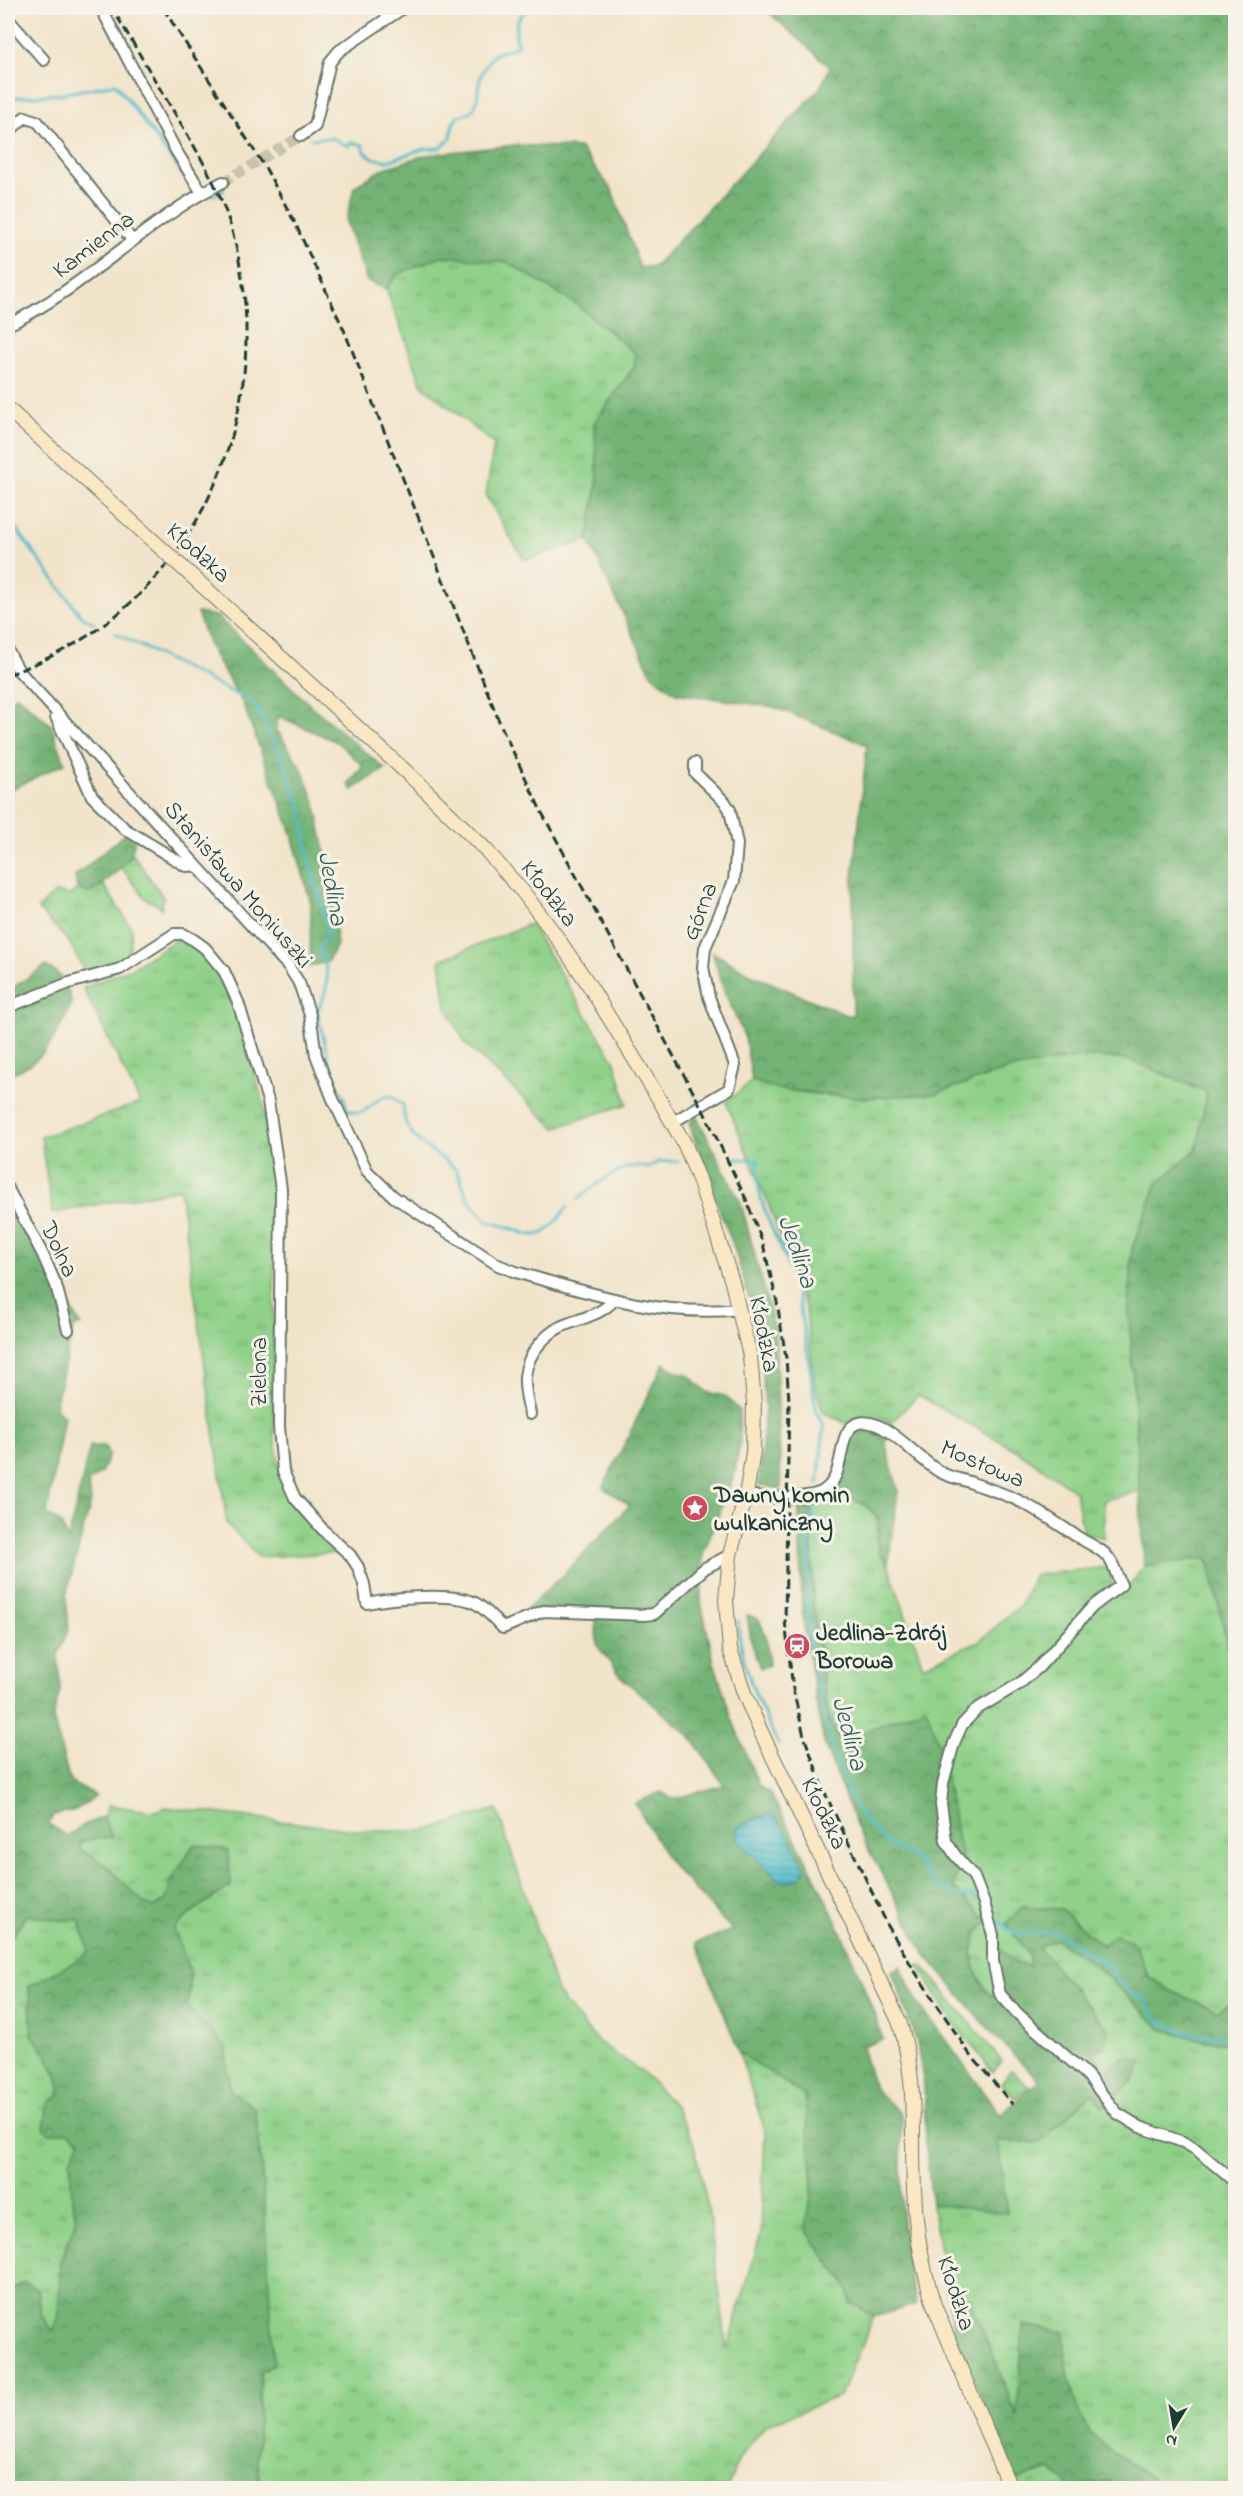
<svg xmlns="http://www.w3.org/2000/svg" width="1243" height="2496" font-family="'Indie Flower',sans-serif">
<defs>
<pattern id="grass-tufts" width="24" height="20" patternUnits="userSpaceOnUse" patternTransform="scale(1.5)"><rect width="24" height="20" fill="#8fd189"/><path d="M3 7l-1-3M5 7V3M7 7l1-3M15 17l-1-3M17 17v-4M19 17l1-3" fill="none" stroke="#74ab71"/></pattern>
<pattern id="forest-crowns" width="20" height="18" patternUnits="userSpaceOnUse" patternTransform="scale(1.5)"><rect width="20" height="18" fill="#73b375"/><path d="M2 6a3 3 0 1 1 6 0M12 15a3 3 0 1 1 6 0" fill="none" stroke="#5e9361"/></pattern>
<pattern id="water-rules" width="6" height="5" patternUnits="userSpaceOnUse" patternTransform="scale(1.5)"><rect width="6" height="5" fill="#4fbcc9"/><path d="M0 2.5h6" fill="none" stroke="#419aa4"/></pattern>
</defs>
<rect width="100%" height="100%" fill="#f7f3e8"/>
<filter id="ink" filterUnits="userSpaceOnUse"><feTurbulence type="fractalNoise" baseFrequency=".0167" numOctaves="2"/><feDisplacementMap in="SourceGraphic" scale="12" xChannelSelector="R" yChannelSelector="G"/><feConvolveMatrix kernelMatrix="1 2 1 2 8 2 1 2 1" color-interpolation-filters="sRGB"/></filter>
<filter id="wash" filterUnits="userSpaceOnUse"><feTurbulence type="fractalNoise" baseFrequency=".008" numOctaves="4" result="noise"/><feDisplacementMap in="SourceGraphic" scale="24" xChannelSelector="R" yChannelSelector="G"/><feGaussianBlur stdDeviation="1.35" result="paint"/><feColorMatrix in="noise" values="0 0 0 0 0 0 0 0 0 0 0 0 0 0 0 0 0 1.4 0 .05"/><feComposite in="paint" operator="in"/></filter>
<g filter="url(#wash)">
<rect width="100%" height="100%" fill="#f2e4cb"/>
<!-- grass -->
<path fill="url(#grass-tufts)" stroke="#57875e" stroke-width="1.5" d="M441 256 507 262 573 302 635 353V366L594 423 598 479 588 540 524 560 486 496 494 444 422 385 386 289 398 274Z
M133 854 163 897 162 908 145 898 121 867Z
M103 884 132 929 129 955 117 968 100 975 85 972 69 942 38 909 56 892 70 895 77 889 89 893Z
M530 924 615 1062 627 1104 555 1128 466 1044 446 1008 440 960Z
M177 939 196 951 218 973 232 1003 263 1101 274 1179V1435L283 1488 307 1522 337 1553 258 1557 227 1524 180 1189 52 1213 41 1137 140 1103 83 988 132 968Z
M1089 1056 1130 1060 1207 1092 1197 1149 1157 1184 1132 1248 1129 1310 1140 1491 1104 1500V1538L1083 1533 1076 1492 1016 1450 918 1395 892 1422C874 1414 862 1414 845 1423L823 1412 814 1382 806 1310 768 1203 726 1102 752 1081 778 1089 830 1096 935 1094 1009 1069Z
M831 1491 867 1505 876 1518 880 1553 888 1564 923 1666 979 1641 1021 1605 1034 1575 1108 1567 1115 1594 1129 1587 1144 1566 1208 1558 1235 1679V2005L1231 2003 1217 2011 1173 1992 1148 1976 1135 1944 1115 1934 1103 1947 1061 1909 1022 1907 1006 1924 1029 1954 1030 1966 1016 1963 995 1944 996 1981 993 1998C973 1973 961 1947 987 1922L953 1887 962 1860 925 1707 840 1741 828 1716 813 1602 811 1508Z
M109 1805 154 1812 166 1807 363 1831H424L497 1809 558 1994 596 2040 643 2073 674 2105 693 2141 708 2207 727 2349 761 2233 765 2131 739 2052 805 2096 813 2183 806 2229 831 2266 843 2279 851 2302 874 2317 840 2396 765 2425 739 2459 727 2488H282L261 2483 257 2461 260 2373 273 2364 263 2184 255 2108 230 2090 225 2046 188 2008 190 1973 174 1928 196 1909 194 1845 171 1881 166 1900 154 1908 144 1903 108 1867 78 1848 81 1841 111 1837 103 1817Z
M26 1915 60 1920H80L89 1951 82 1958 29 1987 32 2035 44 2051 58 2078 61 2094 50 2133 67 2131 80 2140 72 2200 77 2219 60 2262 59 2318 53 2331 41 2316 38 2290 12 2289 8 2276V1935L14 1934Z
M1056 1939 1096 1966 1162 2029 1206 2041 1235 2043V2488H1159C1138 2460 1103 2453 1084 2424 1075 2411 1071 2382 1065 2366L1018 2419 970 2298 949 2302 932 2204 1007 2212 997 2141 1094 2093 1103 2107 1134 2080 1142 2061 1101 2077 1092 2052 1109 2030 1038 1947Z
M918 1965H922L1002 2061 993 2072 954 2023Z
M1011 2070 1029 2087 1015 2098 1001 2083Z
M1050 2469 1071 2488H1020L1015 2480Z
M1110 2481 1116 2488H1077Z"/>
<!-- forest -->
<path fill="url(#forest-crowns)" stroke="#497854" stroke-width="1.5" fill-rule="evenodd" d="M764 8H1235V1679L1208 1558 1144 1566 1129 1310 1132 1248 1157 1184 1197 1149 1207 1092 1130 1060 1089 1056 1009 1069 935 1094 864 1098 778 1089 752 1081 745 1038 725 993 712 952 748 973 846 1015H853V878L867 745 774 707 676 693 652 675 588 540 598 479 594 423 635 366V353L573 302 507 262 441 256 398 274 386 289 367 281 346 222 354 187 382 169 426 155 515 145 580 148 612 190 640 268 655 266 820 88 830 67Z
M197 613 217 616 310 705 385 769 352 790 348 784 363 766 337 742 278 716 277 730 302 769 315 802 330 875 337 945 327 962 310 966 311 903 290 828 242 702 210 648Z
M17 695 51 725 65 763 8 791V703Z
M125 834 135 841C131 865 108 880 89 893L77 889 75 876Z
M45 966C64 974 67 985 72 1004 54 1037 47 1062 8 1075L10 1035 8 1034V991Z
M697 1117 741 1203 775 1330 781 1489 759 1485 765 1408 758 1329 734 1247 714 1196 689 1123Z
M8 1196 27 1235 81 1325 73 1328 55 1407 64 1417 47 1514 61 1524 68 1540 90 1446H105L109 1455 101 1473 88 1482 91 1501 66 1596 69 1629 58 1654 60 1690 53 1718 70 1782 96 1796 76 1810 53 1815 49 1824 67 1836 84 1825 103 1817 112 1837 82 1841 79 1848 108 1867 144 1903 154 1908 166 1900 171 1881 194 1844 228 1850 231 1886 196 1909 174 1929 190 1973 188 2008 225 2046 230 2090 255 2108 263 2184 274 2364 260 2373 257 2461 261 2482 282 2488H8V2276L12 2289 25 2282 38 2290 41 2316 53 2331 59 2318 60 2262 77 2219 72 2200 70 2160 80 2140 67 2131 50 2133 44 2129 48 2103 61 2094 58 2078 44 2051 32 2035 29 1986 82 1958 89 1951 79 1920H60L26 1915 14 1934 8 1935Z
M664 1363 677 1372 688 1375 707 1392 725 1396 739 1410 740 1441 735 1473 703 1554 701 1603 714 1662 732 1719 759 1786 769 1792C815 1871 853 1952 883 2039L862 2047 874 2088 902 2115C900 2179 899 2242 917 2304L874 2317 851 2302 843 2279 831 2266 806 2229 813 2183 805 2096 739 2052 696 1943 732 1930 670 1863 635 1803 661 1792 673 1799 724 1785 691 1737 619 1675 597 1645 595 1608 526 1609 560 1578 630 1505 603 1488ZM769 1814C782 1816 799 1857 805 1869L801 1877 789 1882 736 1831C742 1821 758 1818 769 1814Z
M856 1423 887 1434 886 1446 898 1490 888 1564 880 1553 876 1539C890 1508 852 1499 831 1491L847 1461 850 1434Z
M811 1508 813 1602 828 1716 840 1741 926 1707 939 1745 962 1860 953 1887 988 1922 976 1933 972 1954 977 1977 992 1997 996 1981 995 1944 1016 1963 1030 1966 1029 1954 1006 1924 1022 1907 1061 1909 1103 1947 1115 1934 1135 1944 1148 1976 1173 1992 1217 2011 1231 2003 1235 2005V2043L1206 2041 1162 2029 1096 1966 1056 1939 1038 1947 1109 2030 1105 2047 1092 2052 1103 2065 1102 2076 1124 2056 1142 2061 1134 2080 1103 2107 1093 2093 1039 2143 998 2141 1007 2213 932 2204 926 2148 924 2085 917 2043 892 1971 900 1966 918 2003 1001 2115 1039 2080 994 2035 925 1954 859 1832 825 1746 818 1714 802 1613 799 1510Z
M747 1615 759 1619 766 1637 769 1665 760 1668 752 1647Z
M970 2298 1017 2417 1023 2325 1064 2332C1066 2369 1071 2417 1101 2443 1122 2461 1142 2465 1159 2488H1116L1110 2481 1071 2488 1050 2469 1015 2480 955 2334 949 2302Z"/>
<!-- water -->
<path fill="url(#water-rules)" stroke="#377c7e" stroke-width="1.5" d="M769 1814C782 1816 799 1857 805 1869 803 1880 790 1882 781 1882L736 1839 738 1827Z"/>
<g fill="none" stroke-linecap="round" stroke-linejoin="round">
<!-- stream -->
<path stroke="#4fbcc9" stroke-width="3" d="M8 98 60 94 116 84 190 184
M311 139 332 138 348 146 351 142 363 145 365 152 373 158 388 161 423 149 440 148 451 138 453 123 458 116C483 112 475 96 480 79 482 72 487 64 491 58 496 50 509 51 517 46 515 28 513 19 530 8
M212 195 224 191
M8 518 81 616 94 623
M115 633 254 703 279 751 301 806 311 868 327 926 326 938 319 950C331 971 329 991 317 1011L333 1078 344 1097 347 1109C364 1121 372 1100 386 1096L393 1097 403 1105C404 1142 430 1146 453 1167 461 1174 463 1188 467 1196 472 1206 480 1214 488 1222 528 1228 536 1255 567 1207
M735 1159 759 1160C751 1202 783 1243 794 1282 805 1324 809 1369 817 1413L824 1426 818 1484
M578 1199C594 1186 627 1158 648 1168L658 1162 678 1161
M815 1501C808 1539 807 1576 808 1615 810 1665 832 1767 857 1809 865 1822 880 1837 892 1846 897 1849 903 1851 908 1854 913 1857 913 1859 919 1860L927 1875 942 1889 952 1892
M738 1621C740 1665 759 1704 778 1744
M958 1896H973L977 1899
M993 1918 995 1921 1000 1920C1018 1949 1041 1922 1062 1936 1074 1945 1089 1951 1101 1960 1120 1973 1118 1994 1145 1997 1147 2003 1150 2010 1154 2014 1174 2036 1208 2038 1236 2036"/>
</g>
</g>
<g filter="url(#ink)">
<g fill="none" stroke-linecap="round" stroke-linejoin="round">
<!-- minor-tunnel -->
<path stroke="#c8c3ad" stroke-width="10" stroke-dasharray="10 5" stroke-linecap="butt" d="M223 182 301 136"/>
<defs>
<path id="minor" d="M101 8 175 149 202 193
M8 19 44 60
M8 132 25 117 38 122 132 240
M301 136 315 126 330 62 339 51 403 8
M8 325C85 288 145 221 223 182
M8 651 19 671 28 681 289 967 299 983 310 1015 316 1055 332 1097 367 1171 394 1197 498 1265 516 1272C588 1293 663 1318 739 1309
M56 717 92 796 125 829 186 866 196 865
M8 1007 69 983 120 969 174 934H183L194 940 205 948 224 971 238 1002 268 1101 281 1189 279 1427 283 1471 295 1498 325 1532 350 1555 358 1567 364 1584 367 1603C390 1598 454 1592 475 1603 485 1608 495 1620 503 1628L543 1611 644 1615 654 1614 705 1568 730 1555
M673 1122 729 1089 735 1065 709 997 703 967 705 948 734 881 737 844 730 810 725 802 695 773V763
M8 1189 43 1255 56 1285 68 1330
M530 1414C528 1402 524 1389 525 1377 527 1352 548 1330 570 1323 587 1317 603 1313 615 1299
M746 1495C764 1498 807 1500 823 1491 849 1475 834 1429 859 1423 885 1416 918 1461 942 1473 951 1478 962 1479 972 1483 988 1489 1007 1494 1023 1503 1043 1513 1062 1527 1081 1539 1090 1544 1104 1550 1110 1560 1115 1567 1117 1577 1121 1585L1092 1607 1039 1667 1019 1684 977 1709 962 1725 954 1743 943 1783 941 1804 946 1841 955 1855 974 1877 984 1903 993 1935V1961L1000 1994 1017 2013 1087 2075 1117 2113 1140 2127 1183 2142 1197 2150 1236 2183"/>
<path id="secondary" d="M8 409 151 539
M216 598 417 782 485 849 523 892 556 936 589 985 659 1099 685 1145 699 1179 732 1282 750 1356 754 1403 753 1452 746 1495 730 1555 726 1600 730 1649 744 1693 761 1732 899 2021C918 2079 911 2129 914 2189 915 2229 922 2267 934 2305L1010 2488"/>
</defs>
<!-- minor casing -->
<use href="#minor" stroke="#697769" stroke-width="14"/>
<!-- secondary casing -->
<use href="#secondary" stroke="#697769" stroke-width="16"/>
<!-- minor -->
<use href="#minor" stroke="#fff" stroke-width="10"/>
<!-- secondary -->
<use href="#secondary" stroke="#fae7c3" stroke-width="14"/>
<!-- rail -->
<path stroke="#1f3d34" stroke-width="3" stroke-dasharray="9 4.5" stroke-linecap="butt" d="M163 8 266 169 295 223 344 330 501 726 541 811 705 1114 746 1199 763 1244 777 1302 786 1358 789 1401 785 1621 793 1689 804 1736 824 1791 888 1926 914 1970 969 2053 1013 2105
M8 675C36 664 63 652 89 635 225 546 277 369 228 218 216 182 196 149 177 117 155 81 134 44 112 8"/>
<defs>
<path id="secondary-bridge" d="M151 539 216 598"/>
</defs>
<!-- secondary-bridge casing -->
<use href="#secondary-bridge" stroke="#697769" stroke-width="16" stroke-linecap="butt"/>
<!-- secondary-bridge -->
<use href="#secondary-bridge" stroke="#fae7c3" stroke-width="14"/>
</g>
</g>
<!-- icons -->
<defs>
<symbol id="sight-disc" viewBox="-11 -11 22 22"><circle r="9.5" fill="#d1495b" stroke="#f7f3e8"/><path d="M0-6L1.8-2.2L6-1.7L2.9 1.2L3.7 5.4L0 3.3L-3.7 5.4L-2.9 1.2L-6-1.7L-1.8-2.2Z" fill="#fff"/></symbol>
<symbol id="station-disc" viewBox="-11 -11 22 22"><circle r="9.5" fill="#d1495b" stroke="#f7f3e8"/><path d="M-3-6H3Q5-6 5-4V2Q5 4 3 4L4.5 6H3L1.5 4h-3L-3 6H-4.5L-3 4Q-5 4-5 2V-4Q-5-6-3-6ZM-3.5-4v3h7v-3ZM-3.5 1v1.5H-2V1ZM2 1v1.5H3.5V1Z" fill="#fff"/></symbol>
</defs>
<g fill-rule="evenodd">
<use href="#sight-disc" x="680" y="1493" width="30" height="30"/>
<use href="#station-disc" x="782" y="1631" width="30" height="30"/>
</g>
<g text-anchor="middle" stroke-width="6" stroke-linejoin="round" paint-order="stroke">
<!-- street labels -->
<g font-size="24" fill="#1f3d34" stroke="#f7f3e8">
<text transform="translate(93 244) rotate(-37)" y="8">Kamienna</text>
<text transform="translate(199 552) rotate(42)" y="8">Kłodzka</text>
<text transform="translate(239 884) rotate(49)" y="8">Stanisława Moniuszki</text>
<text transform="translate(550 893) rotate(52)" y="8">Kłodzka</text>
<text transform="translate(699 911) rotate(-69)" y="8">Górna</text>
<text transform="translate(60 1249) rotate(65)" y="8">Dolna</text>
<text transform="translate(765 1334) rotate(79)" y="8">Kłodzka</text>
<text transform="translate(258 1372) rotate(-90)" y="8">Zielona</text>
<text transform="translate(983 1463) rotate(23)" y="8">Mostowa</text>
<text transform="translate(825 1813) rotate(64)" y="8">Kłodzka</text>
<text transform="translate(957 2293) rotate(72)" y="8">Kłodzka</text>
</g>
<!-- poi labels -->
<g font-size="24" font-weight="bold" fill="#1f3d34" stroke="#f7f3e8" text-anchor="start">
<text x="714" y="1502">Dawny komin<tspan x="714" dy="28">wulkaniczny</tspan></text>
<text x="816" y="1640">Jedlina-Zdrój<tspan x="816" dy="28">Borowa</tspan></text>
</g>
<!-- water labels -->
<g font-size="26" font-style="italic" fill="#2b5d59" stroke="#f7f3e8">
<text transform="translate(334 888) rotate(80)" y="9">Jedlina</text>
<text transform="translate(799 1251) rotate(71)" y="9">Jedlina</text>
<text transform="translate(851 1733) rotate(75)" y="9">Jedlina</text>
</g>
</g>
<!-- margin -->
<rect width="1243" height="2496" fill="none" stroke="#f7f3e8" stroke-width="30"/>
<!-- north arrow -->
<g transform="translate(1174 2427) rotate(191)" stroke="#f7f3e8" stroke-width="4.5" paint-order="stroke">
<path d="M0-4.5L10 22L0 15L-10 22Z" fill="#1f3d34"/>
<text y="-9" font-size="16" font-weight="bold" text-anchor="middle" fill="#1f3d34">N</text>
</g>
</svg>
